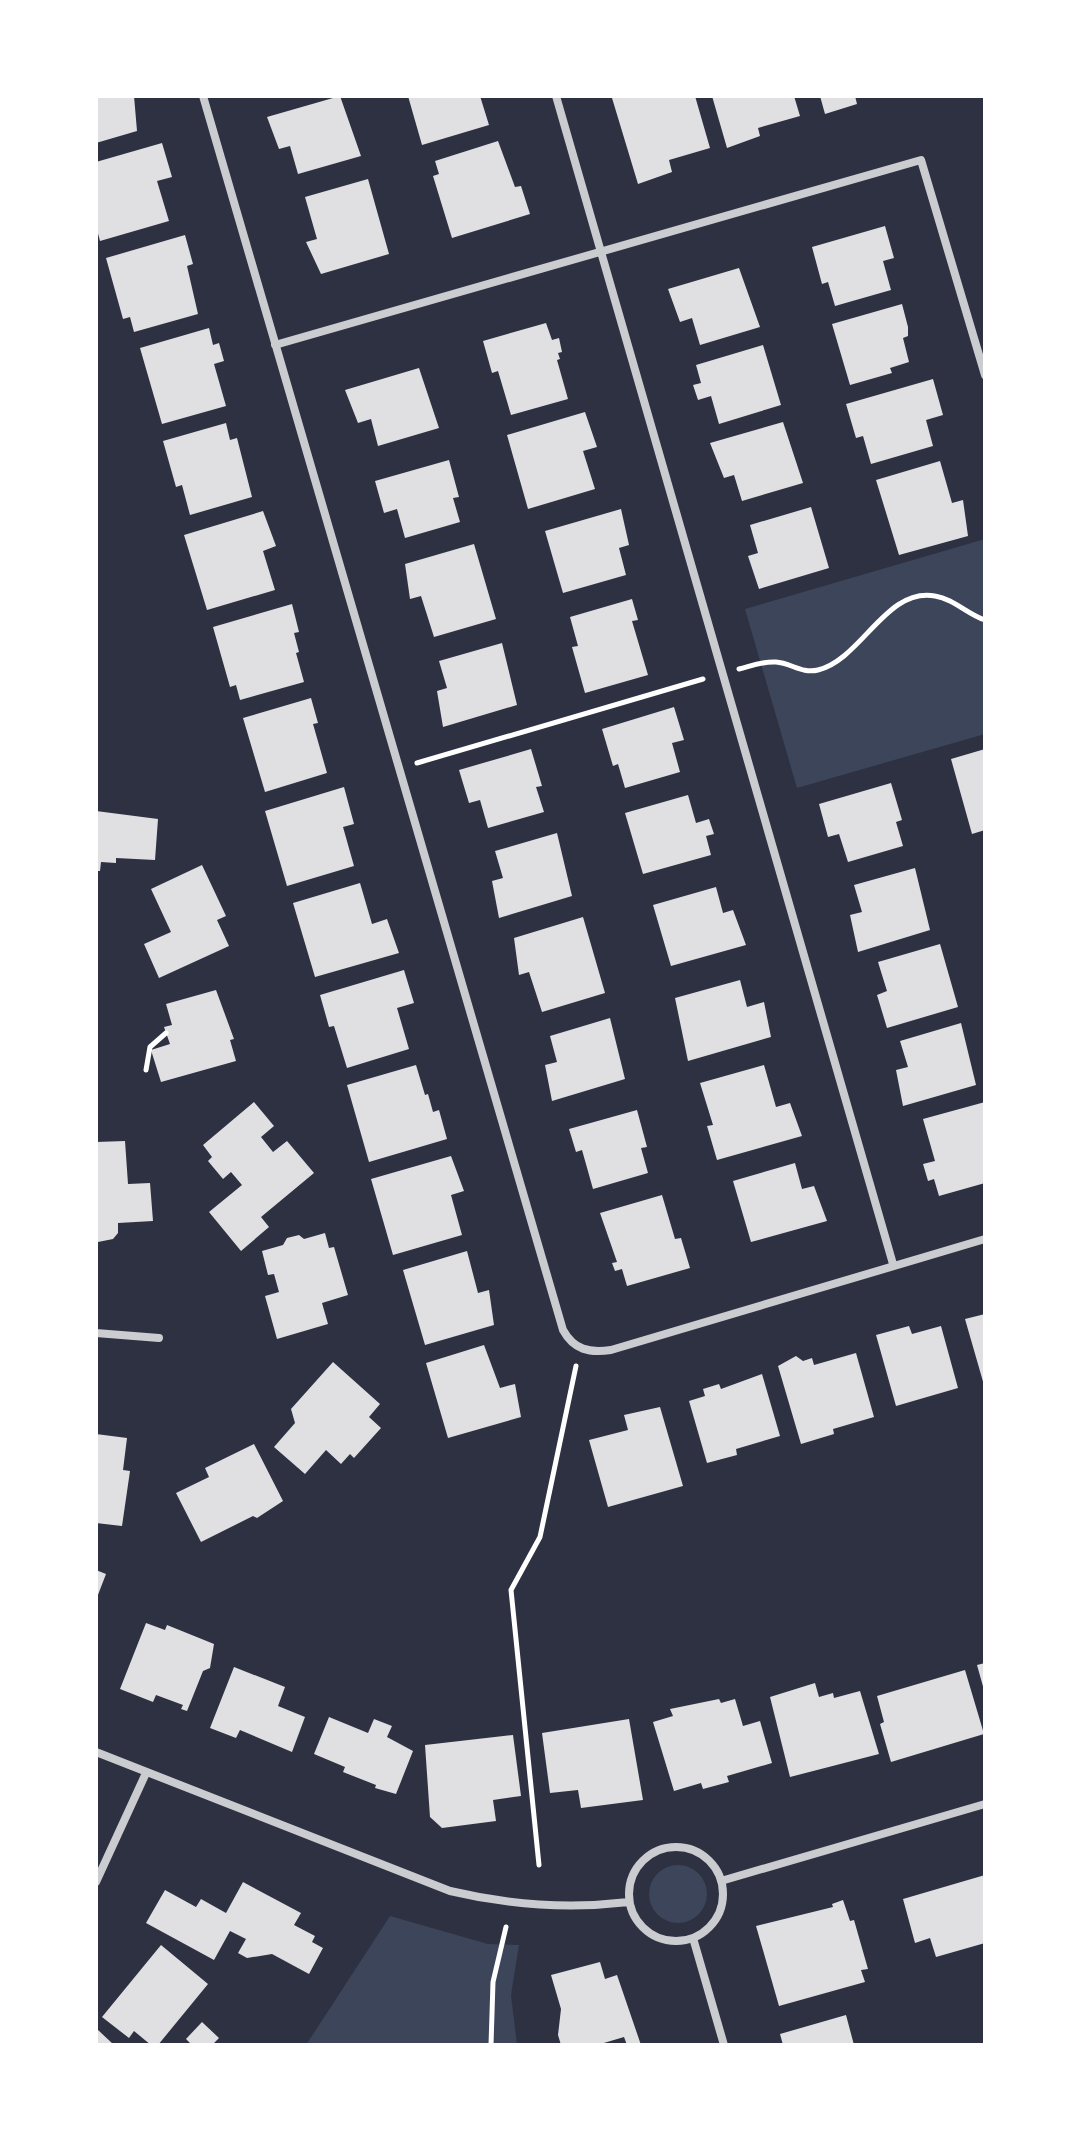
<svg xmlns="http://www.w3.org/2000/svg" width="1081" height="2141" font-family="'Golos Text',sans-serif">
<rect width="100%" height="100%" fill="#2d3142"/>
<!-- green -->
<path fill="#3c4559" d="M985 539V734L797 788 745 609Z
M649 1894a29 29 0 1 1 58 0a29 29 0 1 1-58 0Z
M390 1916 488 1944 519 1945 511 1995 517 2045H306Z"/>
<!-- building -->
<path fill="#e0e0e3" d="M96 96H134L137 131 96 143Z
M340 96 361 156 298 174 290 146 279 149 267 117Z
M408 96H480L489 125 422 145Z
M620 96H695L710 148 669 160 672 172 638 184 612 98Z
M712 96H794L800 116 758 128 760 136 727 148Z
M820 96H855L857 104 825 114Z
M498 141 515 187 521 186 530 214 452 238 433 176 439 174 435 161Z
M162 143 172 177 157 181 169 221 100 241 96 226V162Z
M368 179 389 254 321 274 306 242 317 239 305 197Z
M885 226 894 258 883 261 891 290 835 306 828 282 822 284 812 247Z
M185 235 193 264 187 266 198 314 134 332 130 317 123 319 106 258Z
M739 268 760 327 700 345 692 318 680 322 668 289Z
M902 304 908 327V336L903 338 909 362 890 368 892 373 850 385 832 324Z
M546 323 552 340 559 338 562 352 558 353 560 359 557 360 568 399 511 415 498 371 492 373 483 341Z
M209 328 213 345 219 343 224 361 214 364 226 406 162 424 140 348Z
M763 345 781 405 719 424 711 396 698 400 693 385 701 383 696 365Z
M419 368 439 428 378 446 371 419 358 423 345 390Z
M933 379 943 415 926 420 933 446 871 464 863 436 856 438 846 404Z
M585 412 597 447 583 451 595 489 528 509 507 435Z
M783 422 803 483 742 501 734 475 724 478 710 443Z
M226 423 230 440 237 438 252 497 190 515 182 485 176 487 163 441Z
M449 460 459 497 453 498 460 522 405 538 397 509 384 513 375 481Z
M940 461 952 503 963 500 968 536 899 555 876 480Z
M811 507 829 568 759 589 748 556 758 553 750 525Z
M621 509 629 545 619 548 626 575 563 593 545 531Z
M263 511 276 546 263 551 275 590 207 610 184 535Z
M474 544 496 619 434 637 421 596 410 599 405 564Z
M632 599 638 620 632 621 648 675 585 693 572 647 578 646 570 617Z
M292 604 299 632 294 633 299 652 296 653 304 682 240 700 236 685 230 687 213 627Z
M502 643 517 705 443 727 437 691 447 688 439 661Z
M311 698 318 723 313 724 327 773 265 792 243 718Z
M674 707 684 740 672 743 680 772 625 788 618 764 613 766 602 729Z
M531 749 542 786 536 787 544 812 488 828 480 800 469 803 459 770Z
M985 749V830L972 834 951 759Z
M891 783 902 820 896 822 903 846 848 862 839 834 828 837 819 804Z
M344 787 354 824 343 827 354 866 287 886 265 811Z
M688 795 696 823 709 819 714 834 706 836 711 855 643 874 625 813Z
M96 811 158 819 155 860 116 858V863L101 862 100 871H96Z
M557 833 572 896 499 918 492 881 503 878 495 851Z
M202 865 226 916 217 920 229 946 159 978 144 944 171 932 151 889Z
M915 868 930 930 858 952 850 915 862 912 854 885Z
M360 883 372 924 387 919 399 953 315 977 293 903Z
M716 887 723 913 733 910 746 945 671 966 653 905Z
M583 917 605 993 542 1012 529 972 519 975 514 938Z
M940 944 958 1007 887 1028 877 995 887 991 878 962Z
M404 970 414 1003 397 1008 409 1049 347 1068 334 1026 329 1027 320 995Z
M740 980 747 1007 764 1002 771 1037 688 1061 675 998Z
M216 990 234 1039 230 1040 236 1061 161 1082 151 1050 170 1044 164 1027 172 1025 166 1004Z
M610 1018 625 1079 552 1101 545 1065 557 1062 550 1036Z
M961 1023 976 1085 903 1106 896 1070 908 1067 900 1041Z
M416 1065 425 1095 428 1094 433 1112 439 1110 447 1139 369 1162 347 1085Z
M764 1065 776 1107 790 1103 802 1136 717 1160 707 1126 713 1125 700 1083Z
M254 1102 274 1126 261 1137 273 1152 287 1141 314 1173 261 1217 269 1227 241 1251 209 1212 242 1185 231 1172 223 1179 208 1161 212 1157 203 1145Z
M985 1102V1183L939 1196 934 1179 928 1181 923 1164 935 1161 923 1119Z
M637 1110 647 1147 641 1148 648 1173 593 1189 582 1150 576 1152 569 1129Z
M125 1141 128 1184 150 1183 153 1221 118 1223V1233L113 1239 98 1242 96 1142Z
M451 1156 464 1191 451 1195 462 1235 393 1255 371 1179Z
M795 1163 802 1189 814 1186 827 1221 751 1242 733 1181Z
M662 1195 675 1239 681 1238 690 1268 627 1286 622 1269 615 1271 612 1263 617 1262 600 1213Z
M325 1233 329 1248 334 1247 348 1295 322 1303 328 1324 277 1339 265 1296 279 1292 274 1274 268 1275 262 1251 283 1245 287 1238 299 1235 304 1239Z
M467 1251 478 1293 489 1290 494 1325 425 1345 403 1270Z
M985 1314V1385H984L965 1319Z
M909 1326 912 1334 941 1326 958 1388 896 1406 876 1335Z
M484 1345 500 1388 515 1384 521 1417 448 1438 426 1363Z
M856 1353 874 1417 833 1429 834 1434 801 1444 778 1366 796 1356 803 1361 812 1358 814 1365Z
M333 1362 380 1404 369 1417 381 1428 354 1458 350 1454 341 1464 326 1450 305 1474 274 1447 295 1423 291 1409Z
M762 1374 780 1436 736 1449 737 1455 707 1463 689 1401 705 1396 703 1389 719 1384 721 1389Z
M660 1407 683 1486 608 1507 589 1440 628 1430 624 1415Z
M96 1434 127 1438 123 1470 130 1471 122 1526 96 1523Z
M254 1444 283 1501 257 1518 253 1516 201 1542 176 1493 209 1477 205 1468Z
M96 1570 106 1574 96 1600Z
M146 1623 165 1630 167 1625 214 1644 210 1668 203 1671 187 1711 181 1709 183 1705 156 1695 153 1702 120 1689Z
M985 1663V1690H984L977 1665Z
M234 1667 285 1687 278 1706 305 1717 292 1752 240 1730 236 1738 210 1728Z
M965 1670 984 1734 891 1762 880 1724 884 1722 877 1696Z
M815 1683 819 1697 833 1693 834 1698 860 1691 879 1754 790 1777 770 1697Z
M719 1699 721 1703 735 1699 743 1726 760 1721 772 1763 727 1776 729 1782 703 1789 701 1783 674 1791 653 1722 673 1716 670 1709Z
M329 1717 368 1733 374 1719 392 1726 387 1737 413 1751 396 1794 375 1788 376 1785 343 1772 345 1767 314 1754Z
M629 1719 643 1800 581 1808 578 1790 550 1793 542 1733Z
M513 1735 521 1796 493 1800 496 1821 442 1828 430 1817 425 1745Z
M985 1875V1943L936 1957 930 1938 915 1943 903 1899Z
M243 1882 301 1913 294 1925 315 1936 312 1942 323 1948 309 1974 272 1954 247 1958 238 1953 246 1939 230 1931 214 1960 146 1923 165 1890 196 1907 201 1899 226 1913Z
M843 1900 850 1921 854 1920 868 1969 861 1970 865 1982 779 2006 756 1926 833 1907 832 1904Z
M161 1945 208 1984 158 2045H151L134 2031 129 2038 102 2017Z
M600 1962 605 1979 617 1975 641 2045H627L624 2037 597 2045H561L558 2035 561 2009 551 1975Z
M846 2015 854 2045H783L780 2034Z
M202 2022 219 2038 212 2045H192L186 2039Z
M98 2030 114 2045H96Z"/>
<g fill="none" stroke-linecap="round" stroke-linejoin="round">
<!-- path -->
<path stroke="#fff" stroke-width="5" d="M739 669C751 666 763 661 776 662 791 663 802 674 818 670 862 659 886 587 935 596 954 599 967 614 985 620
M417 763 703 679
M146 1070 150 1047 166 1033
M539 1865 511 1590 540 1537 576 1366
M491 2045 493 1982 506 1927"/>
<!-- minor -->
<path stroke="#caccd0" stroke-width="8" d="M203 96 563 1330C574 1350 589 1353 611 1350L985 1239
M556 96 893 1264
M275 345 921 160 985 375
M96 1333 159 1338
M96 1752 450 1891C509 1905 569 1909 629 1902
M629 1894a47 47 0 1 1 94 0a47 47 0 1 1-94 0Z
M721 1881 985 1804
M96 1882 146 1773
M693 1938 724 2045"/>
</g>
<!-- border -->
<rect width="1081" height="2141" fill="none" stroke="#ffffff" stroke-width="196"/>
</svg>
